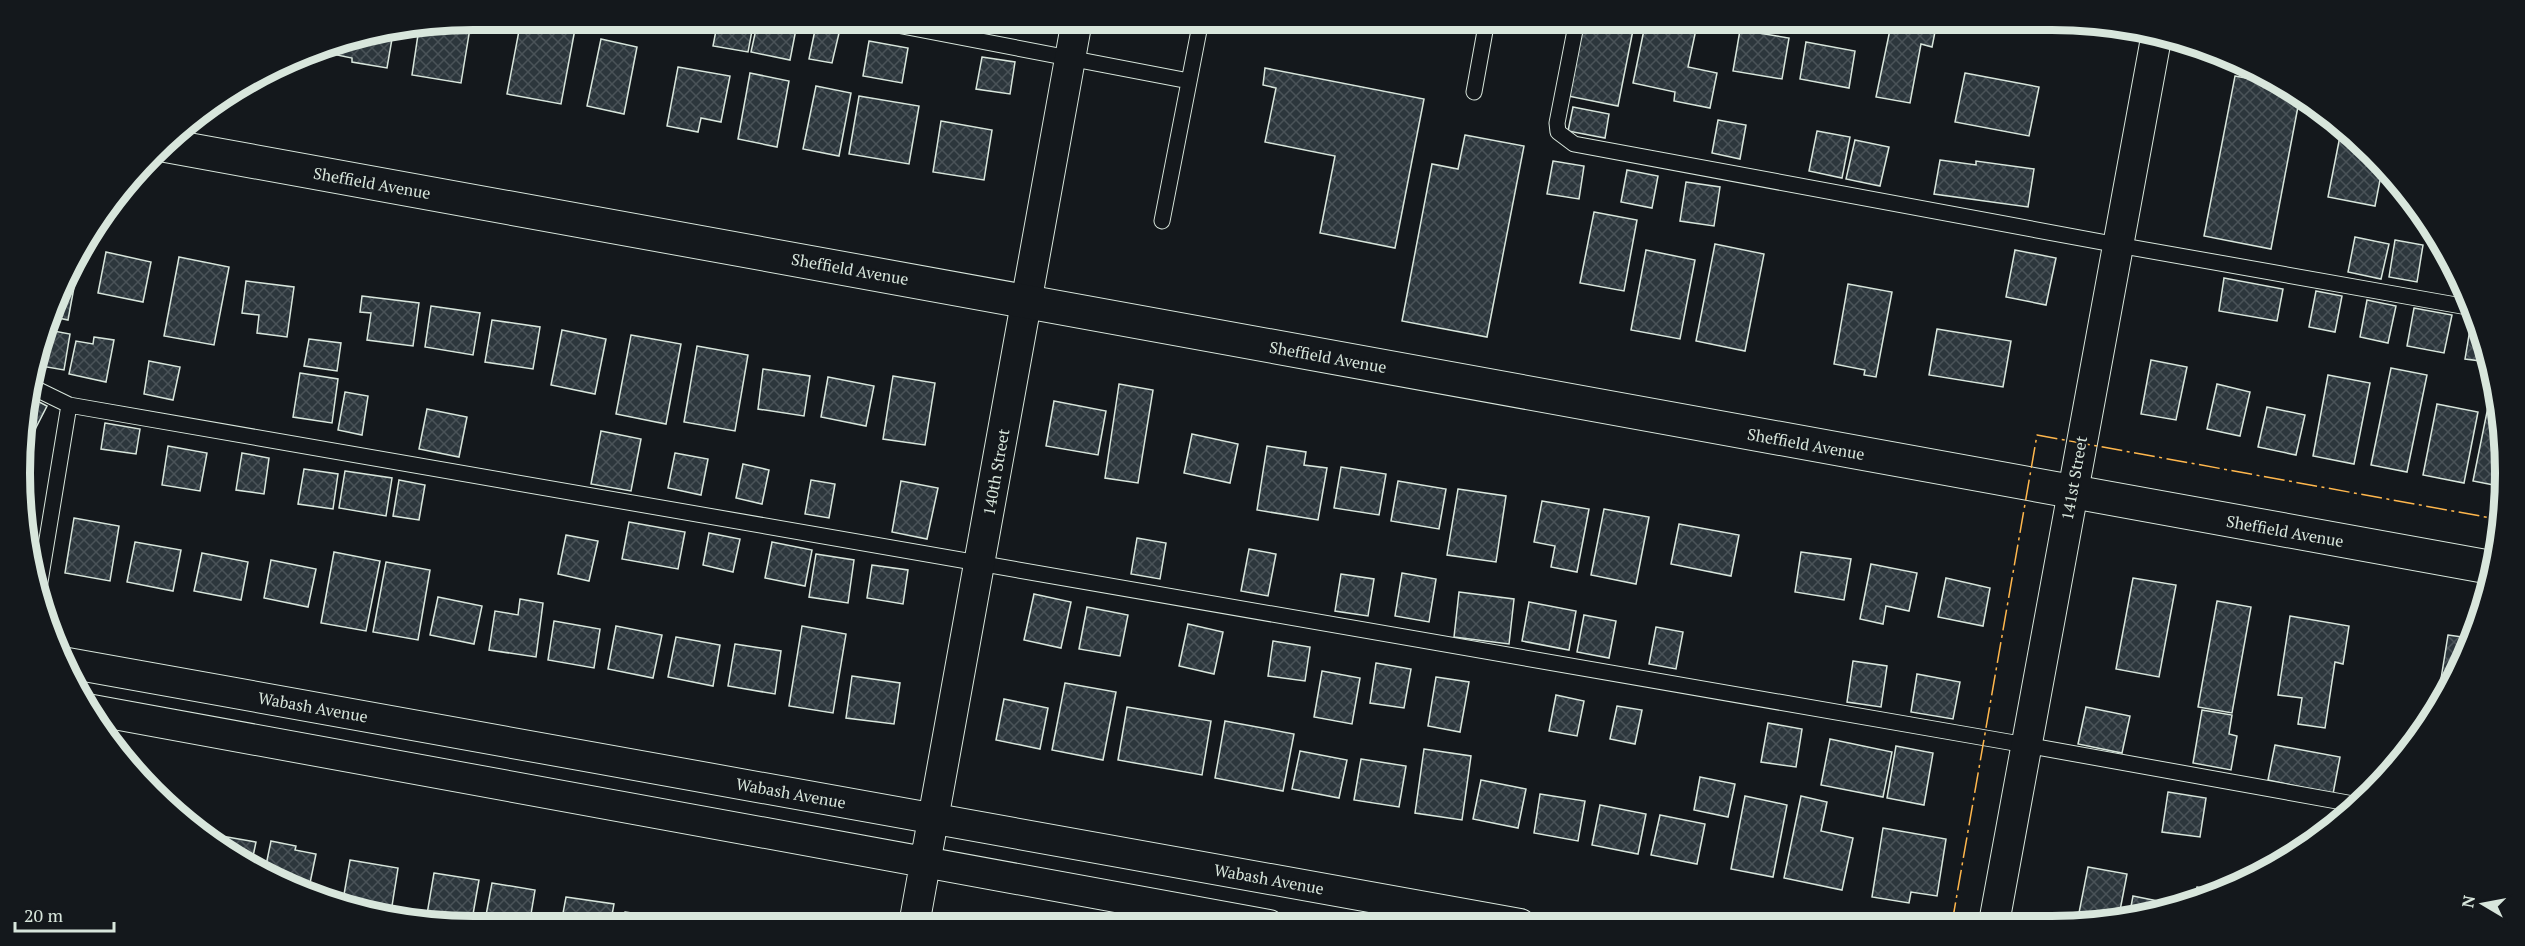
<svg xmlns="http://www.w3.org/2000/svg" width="2525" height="946" font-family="'PT Serif',serif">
<defs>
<pattern id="building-cross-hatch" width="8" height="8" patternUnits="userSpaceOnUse" patternTransform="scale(1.5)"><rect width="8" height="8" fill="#2c363c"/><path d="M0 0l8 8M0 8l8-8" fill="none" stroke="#4a5358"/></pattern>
</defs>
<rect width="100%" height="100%" fill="#14181c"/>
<!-- building -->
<path fill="url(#building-cross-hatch)" stroke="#d8e6dc" stroke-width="1.5" d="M521 20 575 29 561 104 507 94Z
M596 20H633L631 29 595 22Z
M718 20H754L748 52 713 46Z
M758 20H775L797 24 790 60 751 52Z
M983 20H1025L1023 30 983 22Z
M1583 20H1635L1618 106 1568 96Z
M1646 20H1698L1688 67 1717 73 1710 108 1674 101 1675 92 1633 83Z
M1892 20H1923L1937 22 1932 47 1921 44 1910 103 1876 97Z
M460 22 459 26 470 28 461 83 412 75 419 28Z
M816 25 840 29 832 63 809 59Z
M1740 30 1789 38 1782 79 1733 71Z
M393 33 387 68 352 62V58L332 54 334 43Z
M601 39 637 47 624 114 587 106Z
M869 41 908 48 902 83 863 76Z
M1806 42 1855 51 1849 88 1800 79Z
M982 57 1015 62 1010 94 976 89Z
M678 67 730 76 721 122 701 118 698 132 667 126Z
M1265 68 1424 99 1395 248 1320 233 1335 156 1265 142 1276 88 1263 85Z
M750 73 789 81 777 147 738 139Z
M1965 73 2039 87 2029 136 1955 122Z
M2235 76 2283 85 2300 96 2271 249 2204 236Z
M816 86 851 93 839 156 803 149Z
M859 96 919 106 909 164 849 154Z
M1573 107 1609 114 1605 138 1568 131Z
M1718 120 1746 125 1740 159 1712 153Z
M941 121 992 130 984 180 933 172Z
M1817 131 1850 137 1842 178 1809 171Z
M2341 131 2349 133 2383 165 2375 206 2328 197Z
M1465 135 1524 146 1487 337 1402 321 1432 164 1458 169Z
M1855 140 1889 147 1880 186 1846 179Z
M1940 160 1976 165V161L2034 169 2028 207 1934 194Z
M1553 161 1584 166 1579 199 1547 194Z
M1627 170 1658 176 1652 208 1621 202Z
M1686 182 1720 187 1714 226 1680 221Z
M1594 212 1637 220 1624 291 1580 283Z
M2355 237 2389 244 2381 279 2348 272Z
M2395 240 2423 245 2417 282 2389 277Z
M82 244 68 320 49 316 80 247Z
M1715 244 1764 254 1745 351 1696 341Z
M1646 250 1695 260 1680 339 1631 330Z
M2015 250 2056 258 2046 305 2006 297Z
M106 252 151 262 143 302 98 293Z
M179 257 229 267 214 345 164 336Z
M2224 278 2283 289 2277 321 2219 311Z
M246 281 294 287 287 337 257 333 259 315 242 313Z
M1848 284 1892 292 1876 377 1864 375 1865 370 1834 364Z
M2316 291 2342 296 2335 332 2309 327Z
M362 296 419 303 413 346 367 340 371 313 360 312Z
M2367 300 2396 306 2388 343 2360 337Z
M431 306 480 313 473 355 425 347Z
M2414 308 2452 315 2444 353 2407 346Z
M492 320 540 327 533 369 485 362Z
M2471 323 2480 324 2490 362 2465 359Z
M43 329 70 334 64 370 35 365Z
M1937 329 2011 341 2003 387 1929 375Z
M562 330 606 339 595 394 551 385Z
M631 335 681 344 666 424 616 414Z
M94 337 114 340 106 382 69 374 76 341 93 344Z
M309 339 341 343 337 371 304 366Z
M697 346 748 355 735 431 684 422Z
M2151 360 2187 367 2176 420 2141 414Z
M149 361 180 367 173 400 144 394Z
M2391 368 2427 375 2407 472 2371 465Z
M763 369 810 376 804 416 758 409Z
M300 373 338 379 332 423 293 417Z
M2328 375 2370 383 2354 464 2313 456Z
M893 376 935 383 925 445 883 439Z
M828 377 874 386 866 426 821 417Z
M1119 384 1153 390 1138 483 1105 478Z
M2217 384 2250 392 2240 436 2207 429Z
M345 392 368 396 362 435 338 430Z
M2491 392 2497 393 2502 414 2504 487 2473 481Z
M28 396 47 406 28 443 24 441 23 413Z
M1054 401 1106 411 1098 455 1046 446Z
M2437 404 2478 412 2464 483 2423 475Z
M2267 407 2305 415 2296 455 2258 447Z
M427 409 467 417 459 457 419 449Z
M105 423 140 429 136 454 101 449Z
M601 431 641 439 631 491 591 484Z
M1192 434 1238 444 1230 483 1184 473Z
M168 446 207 453 200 491 162 485Z
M1267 446 1306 452 1304 465 1327 468 1318 520 1257 510Z
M242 453 269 458 264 494 236 490Z
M675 453 708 459 701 495 668 488Z
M743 464 769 470 762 504 736 498Z
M1341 467 1386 474 1379 515 1334 508Z
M304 469 338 474 333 509 298 504Z
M345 471 392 478 386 516 339 508Z
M25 474 33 475 27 507Z
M399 480 425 485 419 520 393 516Z
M811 480 835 484 829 518 805 514Z
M901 481 938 488 927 539 892 532Z
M1398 481 1446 489 1439 529 1391 521Z
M1458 489 1506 496 1496 562 1447 555Z
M1542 501 1589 509 1577 572 1551 567 1555 546 1534 542Z
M1604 509 1649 517 1636 584 1591 575Z
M74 518 119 526 110 581 65 573Z
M629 522 685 532 678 569 622 559Z
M1679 524 1739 535 1731 576 1671 564Z
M709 533 740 539 733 572 703 565Z
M566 535 598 541 589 581 558 574Z
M1137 538 1166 543 1160 579 1131 574Z
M135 542 181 550 173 591 127 582Z
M772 542 812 550 805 586 765 578Z
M1249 549 1276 554 1268 596 1241 591Z
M334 552 380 561 366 631 321 623Z
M1801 552 1851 559 1844 600 1795 592Z
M202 553 248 562 241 600 194 591Z
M816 554 854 560 848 603 809 597Z
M271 560 316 569 308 607 264 598Z
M386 562 430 570 418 640 373 632Z
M1871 564 1917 573 1909 611 1886 606 1883 624 1860 619Z
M872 565 908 570 903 604 867 598Z
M1402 573 1436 579 1429 622 1395 616Z
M1341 574 1374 579 1368 616 1335 611Z
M1946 578 1990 588 1983 626 1938 617Z
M2133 578 2176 585 2159 677 2116 669Z
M1459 592 1514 599 1509 644 1454 637Z
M1034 594 1071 602 1061 648 1024 640Z
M438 597 482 606 474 644 430 635Z
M520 599 543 603 536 657 489 650 495 611 518 615Z
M2217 601 2251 607 2232 713 2198 707Z
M1529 602 1576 611 1569 650 1522 641Z
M1087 607 1128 615 1120 656 1079 649Z
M1584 615 1616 621 1609 658 1577 652Z
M2290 616 2349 626 2343 664 2335 662 2325 728 2298 724 2302 698 2278 695Z
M554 621 600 629 594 668 548 660Z
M1188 624 1223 632 1214 674 1179 666Z
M616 626 662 635 653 678 608 669Z
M802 626 846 634 833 713 789 706Z
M1656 627 1683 632 1676 669 1649 664Z
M2448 635 2470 638 2445 700 2436 710Z
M676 637 720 645 713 686 668 677Z
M1273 641 1310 647 1305 681 1268 676Z
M735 644 781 651 775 694 728 686Z
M1853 661 1887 666 1881 707 1847 702Z
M1376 663 1411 669 1404 708 1370 703Z
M1322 671 1360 678 1352 724 1314 717Z
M1917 674 1960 682 1953 719 1911 712Z
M852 676 900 683 894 724 846 718Z
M1436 677 1469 682 1460 732 1428 726Z
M1065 683 1116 692 1103 760 1052 750Z
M1556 695 1584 701 1577 736 1549 731Z
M1004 699 1048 708 1040 749 996 740Z
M1617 706 1642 710 1635 744 1610 739Z
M1127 707 1211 721 1202 775 1118 760Z
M2086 707 2130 716 2122 753 2078 744Z
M2202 710 2232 715 2229 734 2237 736 2231 770 2193 763Z
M1225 721 1294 734 1283 791 1215 778Z
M1768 723 1802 729 1796 767 1761 762Z
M1830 739 1892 752 1883 797 1821 785Z
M2275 745 2340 757 2333 794 2268 780Z
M1896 746 1933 753 1924 805 1887 798Z
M1424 749 1471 756 1462 820 1415 813Z
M1300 751 1347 760 1339 798 1292 789Z
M1361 759 1406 766 1399 807 1354 800Z
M1700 777 1735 784 1728 817 1694 810Z
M1481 780 1526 789 1518 828 1473 819Z
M2168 792 2206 798 2200 837 2162 832Z
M1540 794 1585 801 1578 841 1534 833Z
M1745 796 1787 805 1773 877 1731 869Z
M1801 796 1827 802 1821 831 1853 838 1842 890 1784 878Z
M1600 805 1646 814 1638 854 1592 845Z
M1660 815 1705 824 1697 864 1651 855Z
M1883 828 1946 839 1937 896 1911 892 1909 903 1872 897Z
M210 834 256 842 251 866 209 840Z
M271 841 296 846 295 850 316 854 308 893 264 875Z
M350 860 398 868 392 906 368 903 367 912 342 906Z
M2088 867 2127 874 2118 921 2077 923Z
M434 873 479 880 472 920 451 916 449 923 426 920Z
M492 883 535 890 529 926H484Z
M2197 887 2217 890 2195 897Z
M2133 896 2173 904 2129 917Z
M566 897 614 904 610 926H547V922L561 924Z
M625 912 671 919 670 926H622Z
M686 916 733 924V926H684Z"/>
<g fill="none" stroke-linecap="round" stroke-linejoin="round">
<defs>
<path id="service" d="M871 20 1189 81
M1577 20 1557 123 1558 132 1574 144 2118 245 2473 308
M1474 92 1487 20
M1162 221 1201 20
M30 386 69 405 2026 745 2359 805
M38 594 69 405"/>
<path id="minor" d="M62 662 1520 924
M87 709 1269 925
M1994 923 2157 33
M914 925 1077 20"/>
<path id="tertiary" d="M163 145 2494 568"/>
</defs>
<!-- service casing -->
<use href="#service" stroke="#d8e6dc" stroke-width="17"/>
<!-- minor casing -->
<use href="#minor" stroke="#d8e6dc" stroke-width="32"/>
<!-- tertiary casing -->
<use href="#tertiary" stroke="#d8e6dc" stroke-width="35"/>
<!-- service -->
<use href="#service" stroke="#14181c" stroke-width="15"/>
<!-- minor -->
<use href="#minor" stroke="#14181c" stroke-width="30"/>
<!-- tertiary -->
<use href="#tertiary" stroke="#14181c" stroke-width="33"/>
<!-- power -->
<path stroke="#ffb74d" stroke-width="1.5" stroke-dasharray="21 4.5 3 4.5" stroke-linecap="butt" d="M1952 923 2037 435 2502 520"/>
</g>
<g text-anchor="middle" stroke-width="4.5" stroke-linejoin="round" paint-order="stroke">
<!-- street labels -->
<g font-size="16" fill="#d8e6dc" stroke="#14181c">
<text transform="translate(372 183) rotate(10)" y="6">Sheffield Avenue</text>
<text transform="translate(850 269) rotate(10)" y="6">Sheffield Avenue</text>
<text transform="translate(1328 357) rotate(10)" y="6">Sheffield Avenue</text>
<text transform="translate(1806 444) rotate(10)" y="6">Sheffield Avenue</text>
<text transform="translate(996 472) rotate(-80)" y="6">140th Street</text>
<text transform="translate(2074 478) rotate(-80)" y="6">141st Street</text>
<text transform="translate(2285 531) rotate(10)" y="6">Sheffield Avenue</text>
<text transform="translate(313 707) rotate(10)" y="6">Wabash Avenue</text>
<text transform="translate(791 793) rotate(10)" y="6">Wabash Avenue</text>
<text transform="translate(1269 879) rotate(10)" y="6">Wabash Avenue</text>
</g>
</g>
<!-- crop -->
<path d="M0 0H2525V946H0ZM473 30H2052A443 443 0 0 1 2495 473V473A443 443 0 0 1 2052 916H473A443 443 0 0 1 30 473V473A443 443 0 0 1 473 30Z" fill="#14181c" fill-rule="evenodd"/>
<path fill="none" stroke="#d8e6dc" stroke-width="8" d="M473 30H2052A443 443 0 0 1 2495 473V473A443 443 0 0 1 2052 916H473A443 443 0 0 1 30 473V473A443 443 0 0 1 473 30Z"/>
<!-- north arrow -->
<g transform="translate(2483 904) rotate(280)" stroke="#14181c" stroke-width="4.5" paint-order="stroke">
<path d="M0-4.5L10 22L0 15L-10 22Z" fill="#d8e6dc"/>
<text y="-9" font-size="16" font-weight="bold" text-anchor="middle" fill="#d8e6dc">N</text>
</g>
<!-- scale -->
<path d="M15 922v9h99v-9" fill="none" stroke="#d8e6dc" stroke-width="3"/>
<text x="24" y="922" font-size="18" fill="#d8e6dc" stroke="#14181c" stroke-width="4.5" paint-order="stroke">20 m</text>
</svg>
